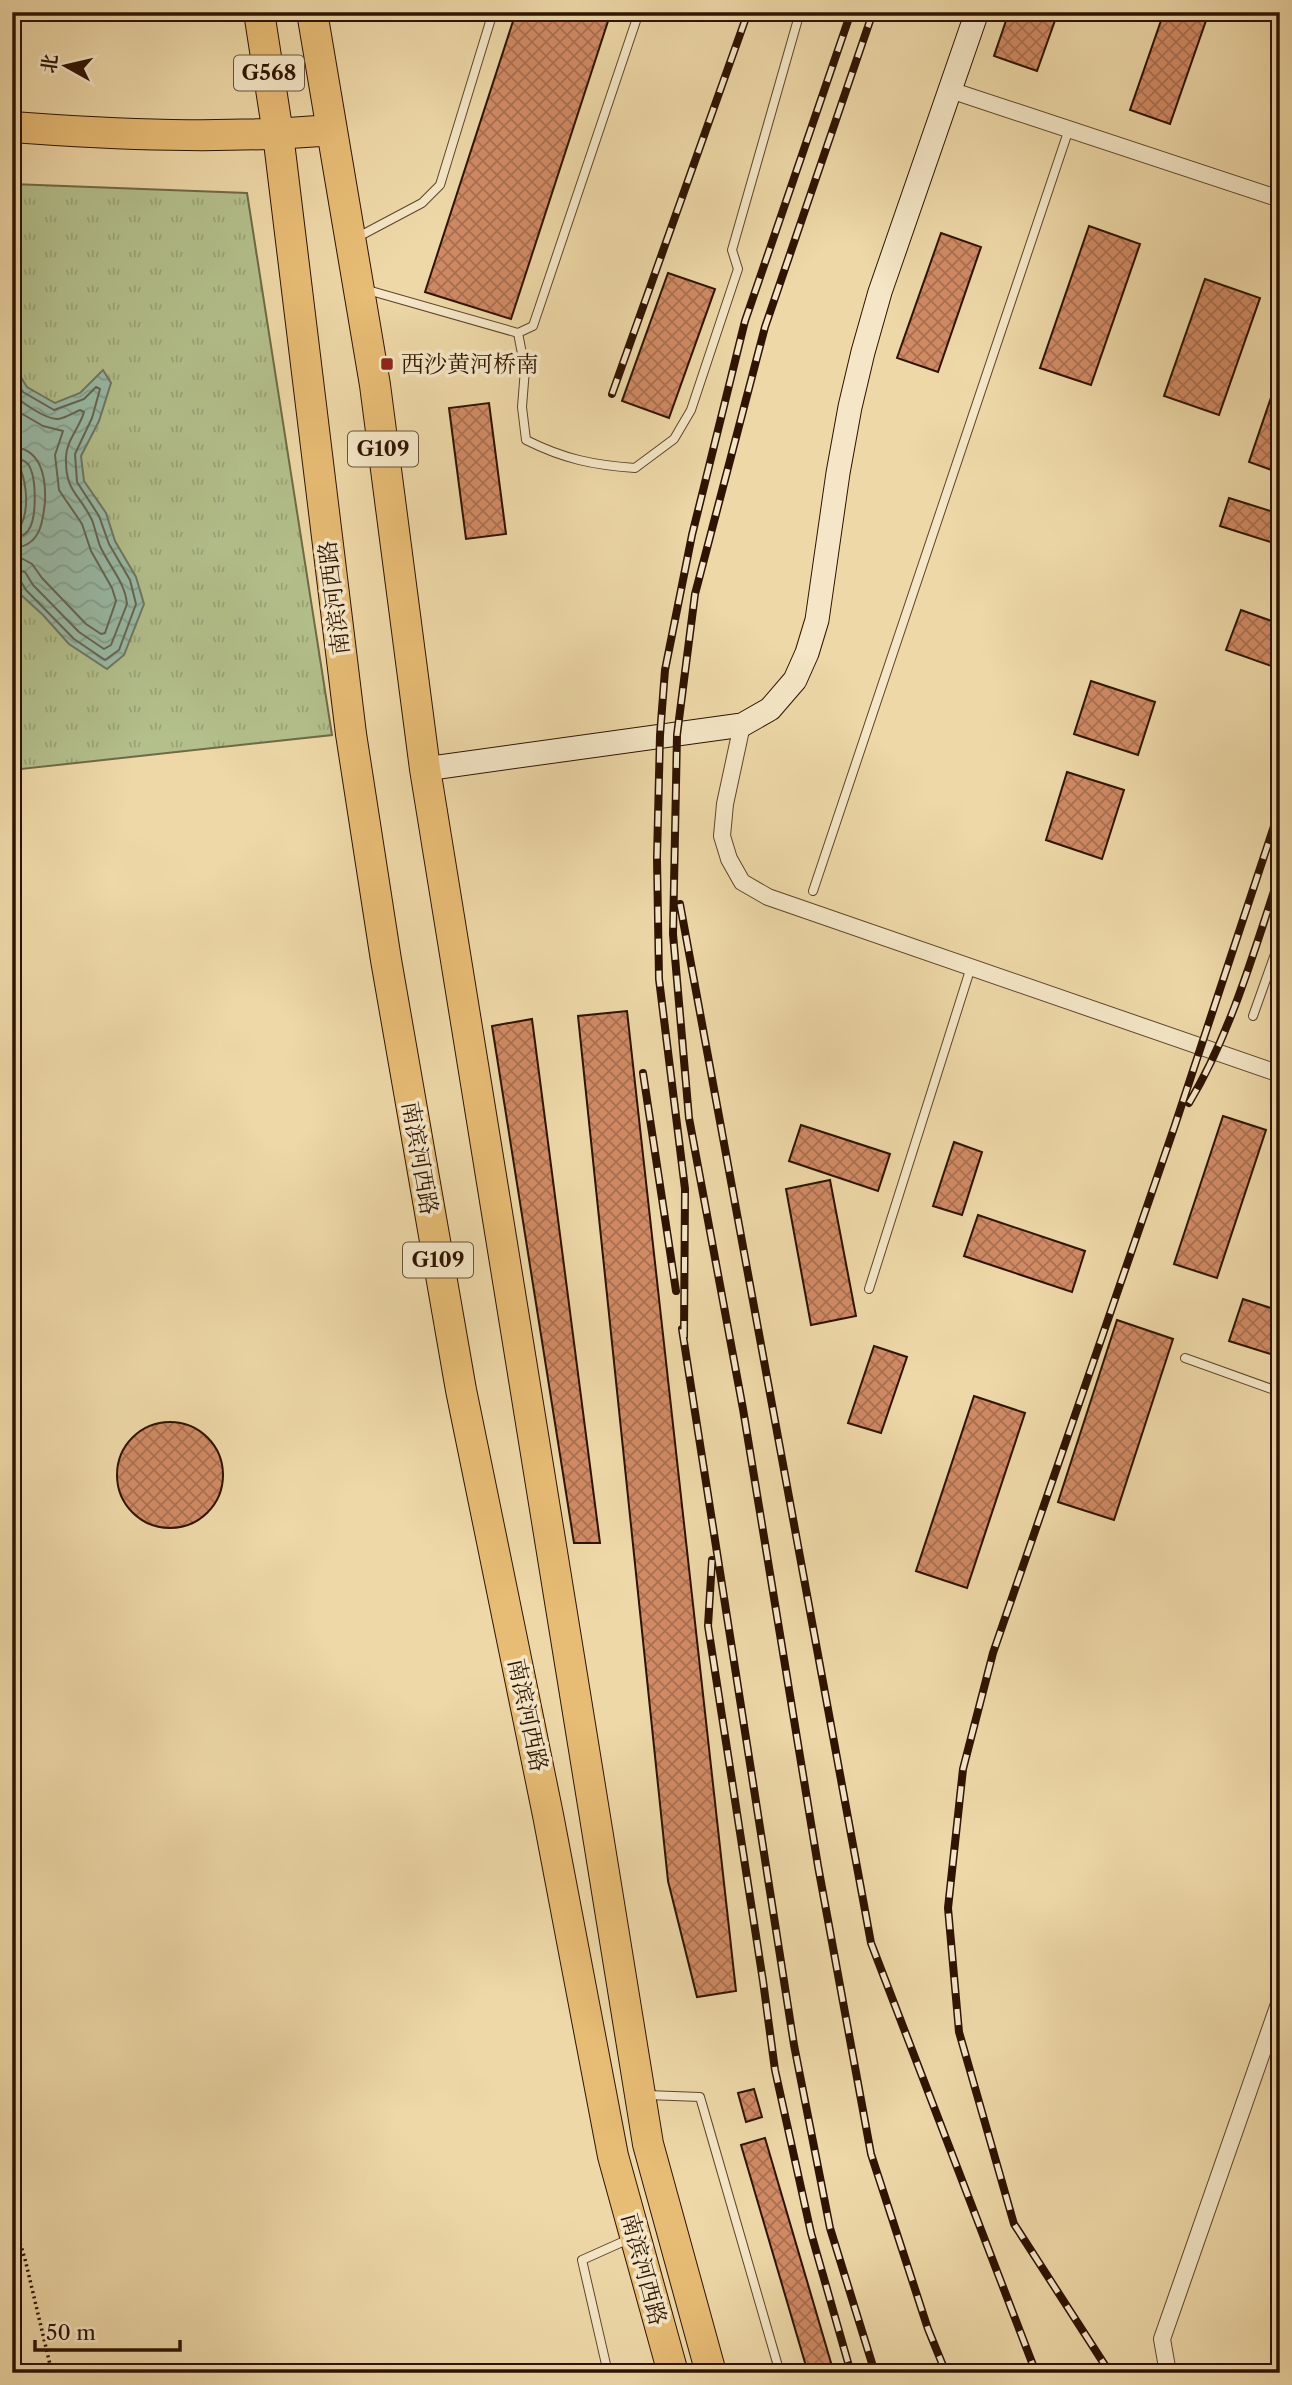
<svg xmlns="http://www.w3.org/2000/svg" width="1292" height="2385" font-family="'Libre Caslon Text','Noto Serif SC',serif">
<defs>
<pattern id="park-tufts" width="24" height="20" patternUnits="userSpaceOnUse" patternTransform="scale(1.75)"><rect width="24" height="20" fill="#b3c08c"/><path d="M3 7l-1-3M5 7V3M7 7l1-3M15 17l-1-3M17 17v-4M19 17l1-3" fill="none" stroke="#9aa477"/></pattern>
<pattern id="water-waves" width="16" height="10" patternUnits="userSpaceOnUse" patternTransform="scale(1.75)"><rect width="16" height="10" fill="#99baa6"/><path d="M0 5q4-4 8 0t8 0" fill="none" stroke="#849f8d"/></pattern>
<pattern id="building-cross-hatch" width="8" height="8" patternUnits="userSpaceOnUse" patternTransform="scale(1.75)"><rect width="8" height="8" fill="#d18b64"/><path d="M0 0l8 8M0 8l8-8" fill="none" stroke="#aa7050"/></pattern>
</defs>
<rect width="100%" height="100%" fill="#eed8a7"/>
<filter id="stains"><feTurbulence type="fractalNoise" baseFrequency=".00286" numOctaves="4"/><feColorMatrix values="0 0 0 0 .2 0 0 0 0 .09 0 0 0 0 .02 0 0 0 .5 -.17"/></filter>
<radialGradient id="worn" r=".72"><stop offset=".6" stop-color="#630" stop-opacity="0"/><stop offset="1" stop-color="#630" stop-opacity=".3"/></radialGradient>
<!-- park -->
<path fill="url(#park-tufts)" stroke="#706a46" stroke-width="2" d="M12 184 247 193 332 735 12 770Z"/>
<!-- water -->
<path fill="url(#water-waves)" stroke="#6e7764" stroke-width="2" d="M12 363 27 387 55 403 80 393 103 370 111 383 99 421 81 456 84 481 106 513 115 541 136 577 144 604 124 655 107 669 69 644 43 615 20 594 12 578V530L18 516 19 487 12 463Z"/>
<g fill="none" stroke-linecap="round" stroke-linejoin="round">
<!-- shore -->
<path stroke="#646653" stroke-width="2" d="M12 375 23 392 54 410 84 399 96 387 100 389 92 418 75 454 77 482 99 516 109 544 130 580 136 604 119 650 105 660 74 639 26 590 20 580 12 577
M12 392C18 401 47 420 58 419 65 418 73 413 80 410L84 412C80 427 66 441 66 457 65 492 79 493 92 520 95 528 97 538 100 546 109 566 125 582 127 604L111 645 104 649 79 632 33 585 25 572 12 568
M12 408 43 426 63 431 55 455 59 490 82 524 91 551 112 588 116 601 105 633 101 634 86 624 42 578 32 564 23 559 12 558
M12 447C41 448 46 477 45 501 43 523 40 547 12 548
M12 458C18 458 23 459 28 464 37 477 37 519 28 531 23 537 18 537 12 538
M12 467 21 470C27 487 29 511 20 527L12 529"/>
</g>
<!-- building -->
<path fill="url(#building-cross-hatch)" stroke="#2e1300" stroke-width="2" d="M516 12H611L511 319 425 292Z
M1009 12H1058L1037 71 994 56Z
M1164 12H1209L1170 124 1130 110Z
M1089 226 1140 244 1091 385 1040 368Z
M941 233 981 247 938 372 897 358Z
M668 273 715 289 669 418 622 401Z
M1205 279 1260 298 1219 415 1164 396Z
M1277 380H1280V473L1249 462Z
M489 403 506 534 466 539 449 408Z
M1229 498 1280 514V545L1220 526Z
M1241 610 1280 624V669L1226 650Z
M1091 681 1155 702 1138 755 1074 734Z
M1067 772 1124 790 1102 859 1046 840Z
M627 1011 736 1991 697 1997 668 1881 578 1016Z
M532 1019 600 1543H574L492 1026Z
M1223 1116 1266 1130 1217 1278 1174 1264Z
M801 1125 890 1154 878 1191 789 1161Z
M954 1142 982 1152 962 1215 933 1206Z
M830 1180 856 1316 811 1325 786 1189Z
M978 1215 1085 1251 1072 1292 964 1256Z
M1243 1299 1280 1311V1357L1229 1341Z
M1117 1320 1173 1339 1114 1520 1058 1502Z
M874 1346 907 1357 881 1433 848 1423Z
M974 1396 1025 1413 967 1588 916 1571Z
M117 1475a53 53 0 1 1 106 0a53 53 0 1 1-106 0Z
M754 2089 762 2117 746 2122 738 2093Z
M765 2138 834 2373H808L741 2145Z"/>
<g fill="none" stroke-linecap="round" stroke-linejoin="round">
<defs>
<path id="lane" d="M356 238 422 203 440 185 493 12
M364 289 518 333 533 326 639 12
M518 333 525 369 522 407 526 440C564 459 593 465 635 468L674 439 691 410 738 269 732 250 800 12
M813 891 1069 129
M1253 1016 1280 940
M869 1289 971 967
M1185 1358 1280 1392
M647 2095 700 2097 780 2373
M608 2373 582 2260 629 2239"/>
<path id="street" d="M950 90 1280 199
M742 725 725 804 722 836 729 859 742 882 768 897 1280 1074
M1168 2373 1162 2339 1280 2001"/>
<path id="secondary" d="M425 769 742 725 770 709 795 680 807 653 817 620 838 473 850 407 863 352 880 292 977 12"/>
<path id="highway" d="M259 12 278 134 351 734 386 960 461 1390 548 1815 613 2156 673 2373
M312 12 375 385 425 769 648 2144 711 2373
M12 127C118 135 225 139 332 130"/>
</defs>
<!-- lane casing -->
<use href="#lane" stroke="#5e442a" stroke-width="10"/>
<!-- street casing -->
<use href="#street" stroke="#5e442a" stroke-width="18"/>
<!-- secondary casing -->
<use href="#secondary" stroke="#2e1300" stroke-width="25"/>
<!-- highway casing -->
<use href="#highway" stroke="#2e1300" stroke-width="32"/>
<!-- path -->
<path stroke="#2e1300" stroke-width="3.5" stroke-dasharray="2 3.5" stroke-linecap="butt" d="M12 2217 25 2259 52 2373"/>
<!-- lane -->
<use href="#lane" stroke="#f4e6c6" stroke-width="8"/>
<!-- street -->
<use href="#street" stroke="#f4e6c6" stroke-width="16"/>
<!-- secondary -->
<use href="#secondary" stroke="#f4e6c6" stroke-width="23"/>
<!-- highway -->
<use href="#highway" stroke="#e7bc74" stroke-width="30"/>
<defs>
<path id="rail" d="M873 12 765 327 695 594 677 735 673 934 689 1118 743 1409 818 1866 871 2154 928 2329 946 2373
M612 394 748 12
M680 904 871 1943 1036 2373
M643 1073 676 1291
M1189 1103C1231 1033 1254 951 1280 873
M682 1329 794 2045 830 2228 875 2373
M684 1337 685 1189 659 979 657 858 660 735 665 670 692 535 745 321 851 12
M712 1560 708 1626 763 1981 775 2070 811 2233 851 2373
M1110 2373 1014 2224 959 2032 948 1908 963 1769 993 1653 1174 1128 1280 808"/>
</defs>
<!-- rail casing -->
<use href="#rail" stroke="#2e1300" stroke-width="8"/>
<!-- rail -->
<use href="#rail" stroke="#f4e6c6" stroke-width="5" stroke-dasharray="16" stroke-linecap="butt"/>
</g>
<!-- markers -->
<rect fill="#8f2418" stroke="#f4e6c6" stroke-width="2.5" x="380" y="357" width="14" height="14" rx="3.5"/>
<g text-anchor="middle" stroke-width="7" stroke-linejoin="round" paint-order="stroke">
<!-- shield labels -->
<g fill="#f4e6c6" stroke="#69523b" stroke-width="2">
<rect x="234" y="55.5" width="70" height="35" rx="5"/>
<rect x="348" y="431.5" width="70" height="35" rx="5"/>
<rect x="403" y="1242.5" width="70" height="35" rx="5"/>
</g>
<g font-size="21" font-weight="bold" fill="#2e1300">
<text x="269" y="80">G568</text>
<text x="383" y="456">G109</text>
<text x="438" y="1267">G109</text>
</g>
<!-- poi labels -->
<g font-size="23" fill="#2e1300" stroke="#f4e6c6" text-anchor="start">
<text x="401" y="372">西沙黄河桥南</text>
</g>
<!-- street labels -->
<g font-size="23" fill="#2e1300" stroke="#f4e6c6">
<text transform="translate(334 598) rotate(-97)" y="8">南滨河西路</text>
<text transform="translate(420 1158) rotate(80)" y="8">南滨河西路</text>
<text transform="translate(528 1715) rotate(78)" y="8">南滨河西路</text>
<text transform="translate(644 2269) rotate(75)" y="8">南滨河西路</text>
</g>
</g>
<!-- margin -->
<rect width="1292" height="2385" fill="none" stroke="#eed8a7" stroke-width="42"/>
<rect x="14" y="14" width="1264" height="2357" fill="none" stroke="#2e1300" stroke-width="3.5"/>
<rect x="21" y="21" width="1250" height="2343" fill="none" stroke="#2e1300" stroke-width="2"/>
<!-- north arrow -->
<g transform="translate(66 66) rotate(278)" stroke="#f4e6c6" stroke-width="5" paint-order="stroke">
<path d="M0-5L12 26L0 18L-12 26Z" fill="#2e1300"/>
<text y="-10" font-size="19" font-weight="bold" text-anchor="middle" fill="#2e1300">北</text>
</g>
<!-- scale -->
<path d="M35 2340v10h145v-10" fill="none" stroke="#2e1300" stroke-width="3.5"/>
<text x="46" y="2340" font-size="21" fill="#2e1300" stroke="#f4e6c6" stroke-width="5" paint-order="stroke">50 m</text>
<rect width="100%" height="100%" filter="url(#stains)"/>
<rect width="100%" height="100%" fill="url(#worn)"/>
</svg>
